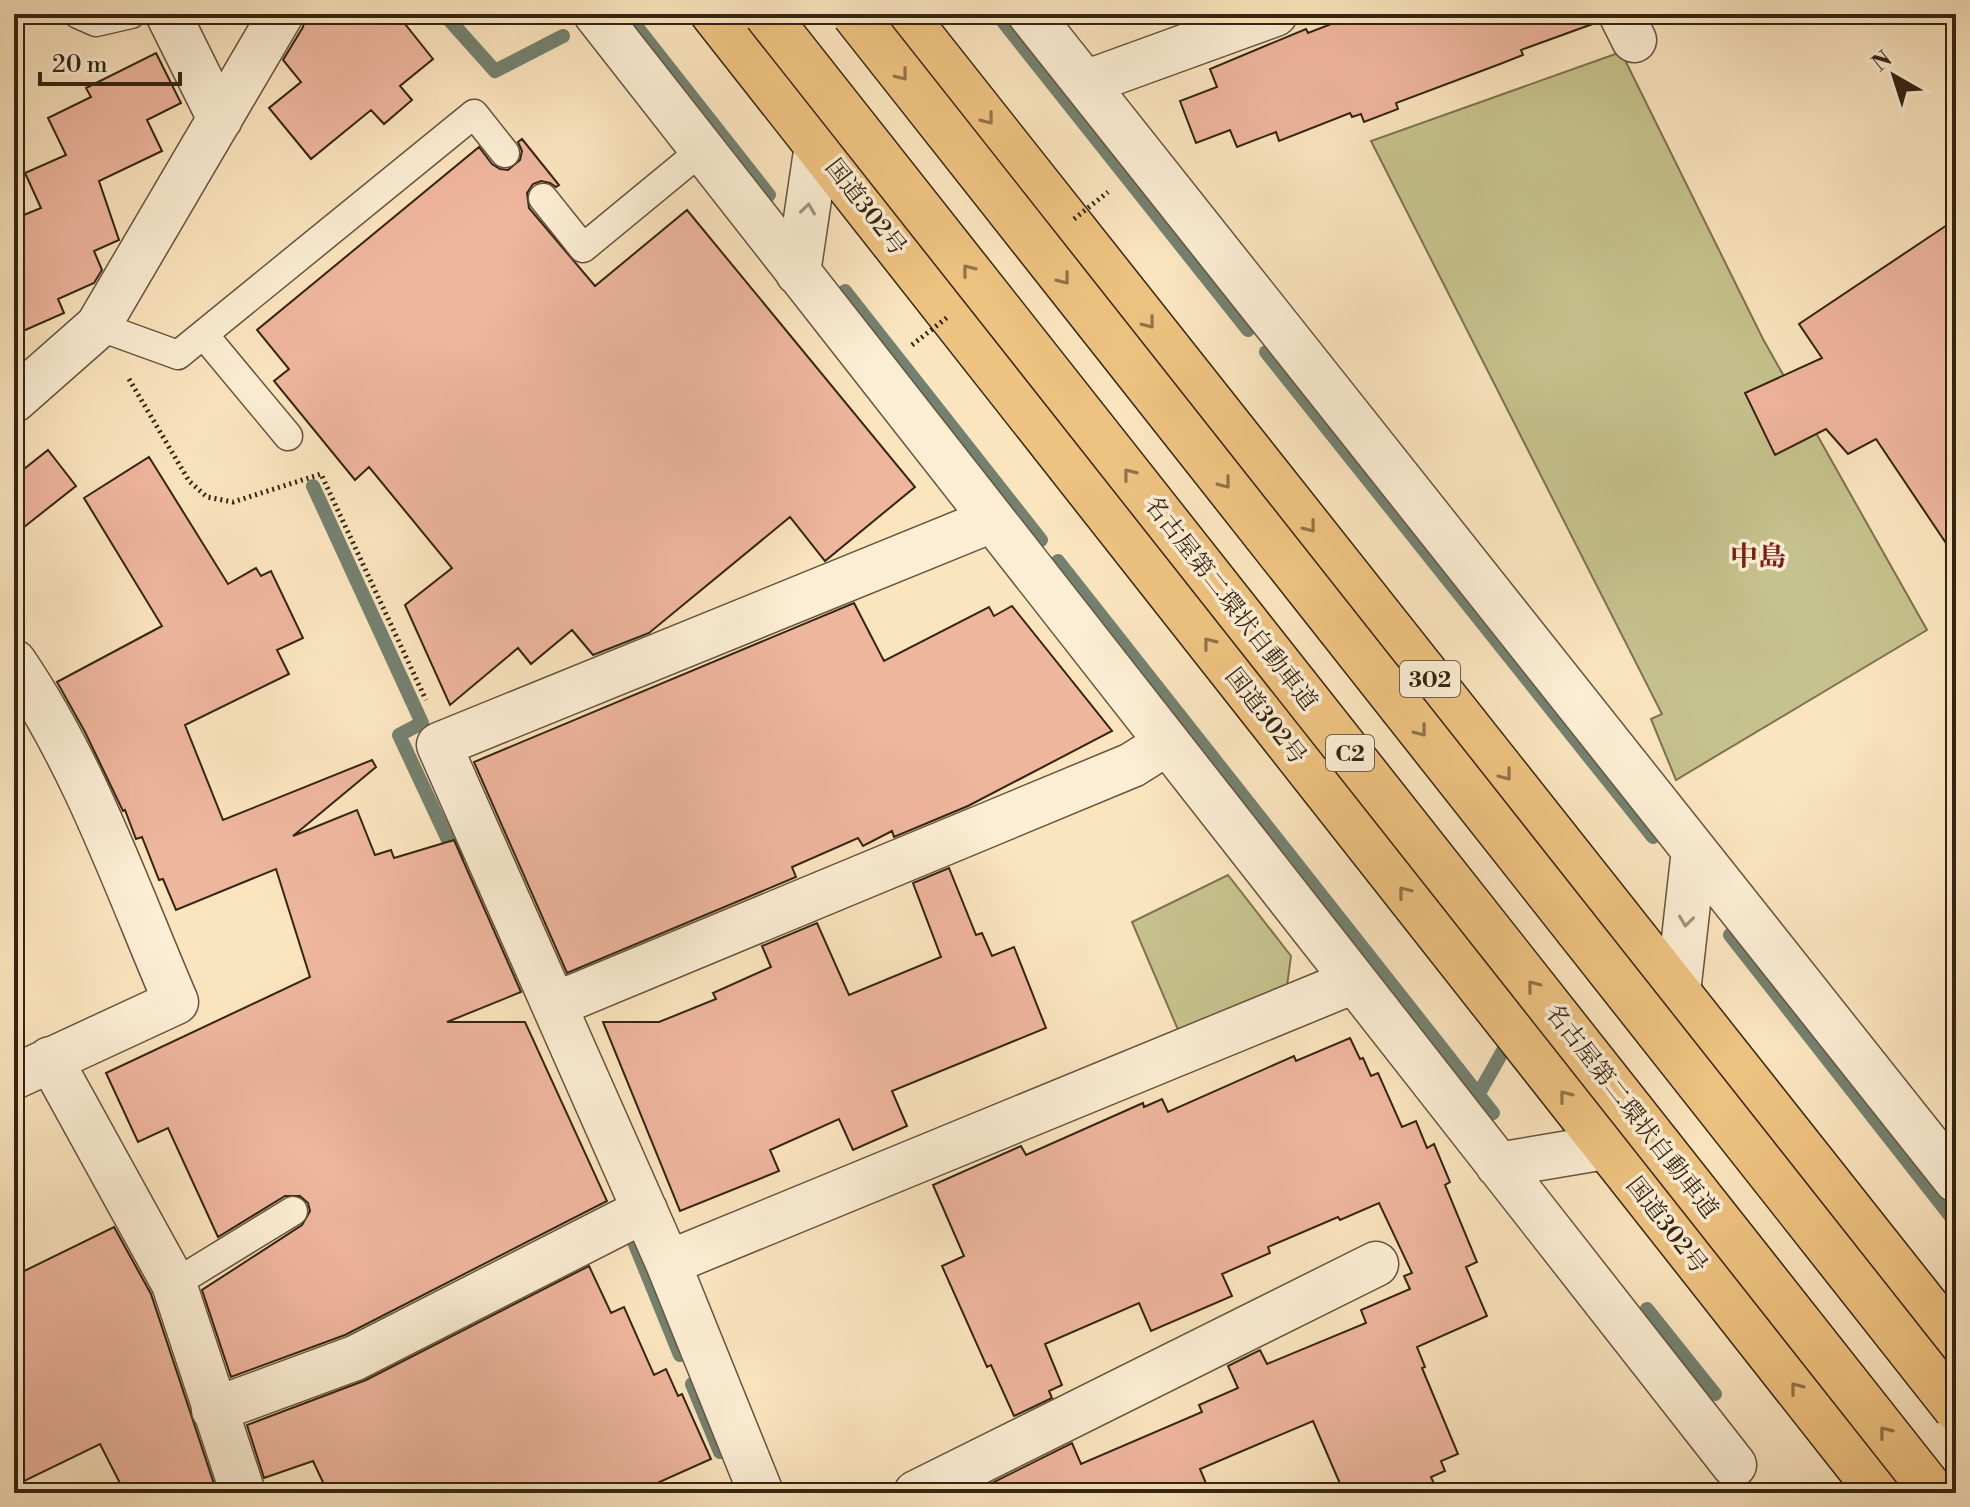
<svg xmlns="http://www.w3.org/2000/svg" width="1970" height="1507" font-family="'Libre Bodoni','Noto Serif JP',serif">
<rect width="100%" height="100%" fill="#fbe5bf"/>
<filter id="stains"><feTurbulence type="fractalNoise" baseFrequency=".0025" numOctaves="4"/><feColorMatrix values="0 0 0 0 .2 0 0 0 0 .09 0 0 0 0 .02 0 0 0 .5 -.17"/></filter>
<radialGradient id="worn" r=".72"><stop offset=".6" stop-color="#630" stop-opacity="0"/><stop offset="1" stop-color="#630" stop-opacity=".3"/></radialGradient>
<!-- green -->
<path fill="#c6c28d" stroke="#7d7350" stroke-width="2" d="M1621 52 1763 339 1927 630 1676 780 1651 719 1662 714 1371 141Z
M1228 875 1291 956 1287 986 1179 1032 1132 922Z"/>
<g fill="none" stroke-linecap="round" stroke-linejoin="round">
<!-- stream -->
<path stroke="#748170" stroke-width="14" d="M444 14 495 71 563 36
M997 14 1248 330
M633 22 769 195
M845 291 1041 540
M1266 352 1653 837
M313 486 422 723 399 735 457 859
M1058 561 1493 1113
M1730 935 1952 1218
M1478 1095 1504 1049
M634 1242 680 1355
M1647 1309 1715 1394
M692 1384 720 1452
M737 1492V1493"/>
</g>
<!-- building -->
<path fill="#efb69e" stroke="#342412" stroke-width="2" d="M306 14H397L433 59 400 86 412 100 384 124 371 110 311 159 269 108 301 82 283 60 303 27Z
M1357 14H1596L1598 22 1521 50 1523 55 1500 64 1396 103 1398 109 1364 122 1361 114 1352 117 1350 113 1279 141 1276 132 1237 147 1230 130 1196 143 1180 101 1217 87 1210 69 1306 29 1308 33Z
M156 53 181 103 147 120 162 151 99 181 119 240 94 251 102 270 94 283 58 299 64 313 14 335V219L41 208 25 173 66 155 48 118 91 97 86 88Z
M522 139 559 185 556 187 550 183 541 181 533 184 527 193 529 208 595 286 687 210 915 487 825 561 790 517 649 633 593 655 572 630 531 664 518 648 450 705 405 605 452 568 369 467 355 480 274 381 289 369 257 330 479 147 492 164 500 169 508 170 520 160 522 151 518 142Z
M1956 219V558L1876 439 1848 454 1826 429 1775 455 1745 393 1822 358 1799 324Z
M48 450 76 486 14 535V477Z
M149 457 228 584 256 568 261 576 271 571 303 638 277 650 289 674 185 725 223 820 372 760 376 767 293 836 357 810 375 855 391 850 394 858 454 840 521 992 447 1022H525L607 1201 345 1335 231 1377 202 1290 302 1225 310 1211 308 1203 300 1196H285L218 1237 168 1128 138 1142 106 1073 310 977 276 869 176 910 163 879 159 880 142 837 136 839 125 810 123 811 85 732 57 682 162 626 84 498Z
M854 603 884 661 989 607 994 616 1012 606 1112 731 968 806 894 837 892 831 863 846 858 838 792 867 796 877 567 973 474 762Z
M949 868 976 935 982 933 992 956 1014 947 1046 1028 892 1091 907 1126 853 1150 839 1119 770 1150 779 1171 680 1211 603 1022H659L716 999 713 993 771 967 762 946 817 923 849 995 941 957 913 883Z
M1350 1038 1360 1059 1363 1058 1371 1076 1378 1073 1402 1127 1416 1121 1427 1148 1434 1144 1450 1182 1445 1185 1477 1262 1466 1267 1487 1316 1417 1347 1425 1367 1422 1368 1458 1454 1441 1461 1445 1471 1431 1477 1438 1493H1344L1313 1421 1200 1469 1210 1493H972L1072 1443 1081 1464 1202 1412 1199 1405 1238 1388 1228 1366 1260 1350 1267 1364 1366 1323 1361 1310 1410 1289 1404 1276 1412 1273 1379 1203 1340 1220 1338 1217 1268 1247 1270 1253 1222 1274 1232 1296 1151 1331 1139 1303 1045 1344 1062 1385 1049 1391 1052 1398 1014 1416 991 1365 987 1367 942 1266 964 1256 933 1185 1021 1146 1026 1155 1143 1103 1144 1107 1162 1099 1168 1112 1294 1056 1296 1061Z
M114 1227 151 1294 217 1493H125L100 1444 14 1486V1276Z
M589 1266 611 1313 624 1307 654 1375 666 1369 678 1396 682 1394 711 1459 635 1493H328L313 1461 264 1478 247 1425 366 1380Z"/>
<g fill="none" stroke-linecap="round" stroke-linejoin="round">
<defs>
<path id="service" d="M78 14 96 22 131 14
M543 198 583 248 702 150
M98 326 178 355 474 114 505 153
M204 335 288 436
M174 1284 293 1211"/>
<path id="minor" d="M168 14 220 119
M596 14 1734 1465
M1030 14 1956 1180
M1621 14 1634 40
M1085 83 1275 14
M798 273 817 145
M14 400 98 326 281 14
M14 662C85 766 127 888 176 1002L14 1077
M1678 992 1694 850
M554 1005 1132 765 1167 743
M50 1059 174 1284 243 1493
M1498 1165 1605 1147
M668 1263 1354 981
M214 1410 355 1358 645 1210
M761 1493 668 1263 439 745 992 520
M916 1493 1376 1264"/>
<path id="trunk" d="M713 14 1879 1493
M904 14 1956 1343"/>
</defs>
<!-- service casing -->
<use href="#service" stroke="#66543d" stroke-width="31"/>
<!-- minor casing -->
<use href="#minor" stroke="#66543d" stroke-width="47"/>
<!-- trunk casing -->
<use href="#trunk" stroke="#342412" stroke-width="47"/>
<!-- path -->
<path stroke="#342412" stroke-width="5" stroke-dasharray="2 4" stroke-linecap="butt" d="M129 379 189 481 207 497 233 502 321 474 426 700"/>
<!-- service -->
<use href="#service" stroke="#fceed5" stroke-width="28"/>
<!-- minor -->
<use href="#minor" stroke="#fceed5" stroke-width="44"/>
<!-- trunk -->
<use href="#trunk" stroke="#eec280" stroke-width="44"/>
<defs>
<path id="motorway-bridge" d="M766 14 1934 1493
M854 14 1956 1409"/>
</defs>
<!-- motorway-bridge casing -->
<use href="#motorway-bridge" stroke="#342412" stroke-width="47" stroke-linecap="butt"/>
<!-- path-bridge -->
<path stroke="#342412" stroke-width="5" stroke-dasharray="2 4" stroke-linecap="butt" d="M1074 219 1108 192
M912 345 949 316"/>
<!-- motorway-bridge -->
<use href="#motorway-bridge" stroke="#eec280" stroke-width="44"/>
</g>
<!-- one-way arrows -->
<defs><path id="oneway-chevron" d="M-2-3.5L2.5 0L-2 3.5" fill="none" stroke-width="1.6" stroke-linecap="round" stroke-linejoin="round" transform="scale(2)"/></defs>
<g stroke="#917349">
<use href="#oneway-chevron" transform="translate(902 75) rotate(52)"/>
<use href="#oneway-chevron" transform="translate(988 119) rotate(52)"/>
<use href="#oneway-chevron" transform="translate(968 270) rotate(-128)"/>
<use href="#oneway-chevron" transform="translate(1064 279) rotate(52)"/>
<use href="#oneway-chevron" transform="translate(1149 323) rotate(52)"/>
<use href="#oneway-chevron" transform="translate(1129 474) rotate(-128)"/>
<use href="#oneway-chevron" transform="translate(1225 483) rotate(52)"/>
<use href="#oneway-chevron" transform="translate(1310 527) rotate(52)"/>
<use href="#oneway-chevron" transform="translate(1209 643) rotate(-128)"/>
<use href="#oneway-chevron" transform="translate(1421 731) rotate(52)"/>
<use href="#oneway-chevron" transform="translate(1506 775) rotate(52)"/>
<use href="#oneway-chevron" transform="translate(1404 892) rotate(-128)"/>
<use href="#oneway-chevron" transform="translate(1533 986) rotate(-128)"/>
<use href="#oneway-chevron" transform="translate(1565 1096) rotate(-128)"/>
<use href="#oneway-chevron" transform="translate(1796 1388) rotate(-128)"/>
<use href="#oneway-chevron" transform="translate(1885 1432) rotate(-128)"/>
</g>
<g stroke="#a2937d">
<use href="#oneway-chevron" transform="translate(808 209) rotate(-82)"/>
<use href="#oneway-chevron" transform="translate(1686 921) rotate(97)"/>
</g>
<g text-anchor="middle" stroke-width="7" stroke-linejoin="round" paint-order="stroke">
<!-- shield labels -->
<g fill="#fceed5" stroke="#70614c" stroke-width="2">
<rect x="1400" y="661" width="60" height="36" rx="6"/>
<rect x="1326" y="735" width="48" height="36" rx="6"/>
</g>
<g font-size="22" font-weight="bold" fill="#342412">
<text x="1430" y="687">302</text>
<text x="1350" y="761">C2</text>
</g>
<!-- street labels -->
<g font-size="24" fill="#342412" stroke="#fceed5">
<text transform="translate(866 207) rotate(52)" y="8">国道302号</text>
<text transform="translate(1231 603) rotate(52)" y="8">名古屋第二環状自動車道</text>
<text transform="translate(1266 716) rotate(52)" y="8">国道302号</text>
<text transform="translate(1632 1111) rotate(52)" y="8">名古屋第二環状自動車道</text>
<text transform="translate(1667 1225) rotate(52)" y="8">国道302号</text>
</g>
<!-- quarter labels -->
<g font-size="28" font-weight="bold" fill="#7a1f14" stroke="#fceed5">
<text x="1758" y="566">中島</text>
</g>
</g>
<!-- margin -->
<rect width="1970" height="1507" fill="none" stroke="#fbe5bf" stroke-width="48"/>
<rect x="16" y="16" width="1938" height="1475" fill="none" stroke="#342412" stroke-width="4"/>
<rect x="24" y="24" width="1922" height="1459" fill="none" stroke="#342412" stroke-width="2"/>
<!-- north arrow -->
<g transform="translate(1894 76) rotate(321)" stroke="#fceed5" stroke-width="6" paint-order="stroke">
<path d="M0-6L14 30L0 20L-14 30Z" fill="#342412"/>
<text y="-12" font-size="22" font-weight="bold" text-anchor="middle" fill="#342412">N</text>
</g>
<!-- scale -->
<path d="M40 72v12h140v-12" fill="none" stroke="#342412" stroke-width="4"/>
<text x="52" y="72" font-size="24" fill="#342412" stroke="#fceed5" stroke-width="6" paint-order="stroke">20 m</text>
<rect width="100%" height="100%" filter="url(#stains)"/>
<rect width="100%" height="100%" fill="url(#worn)"/>
</svg>
